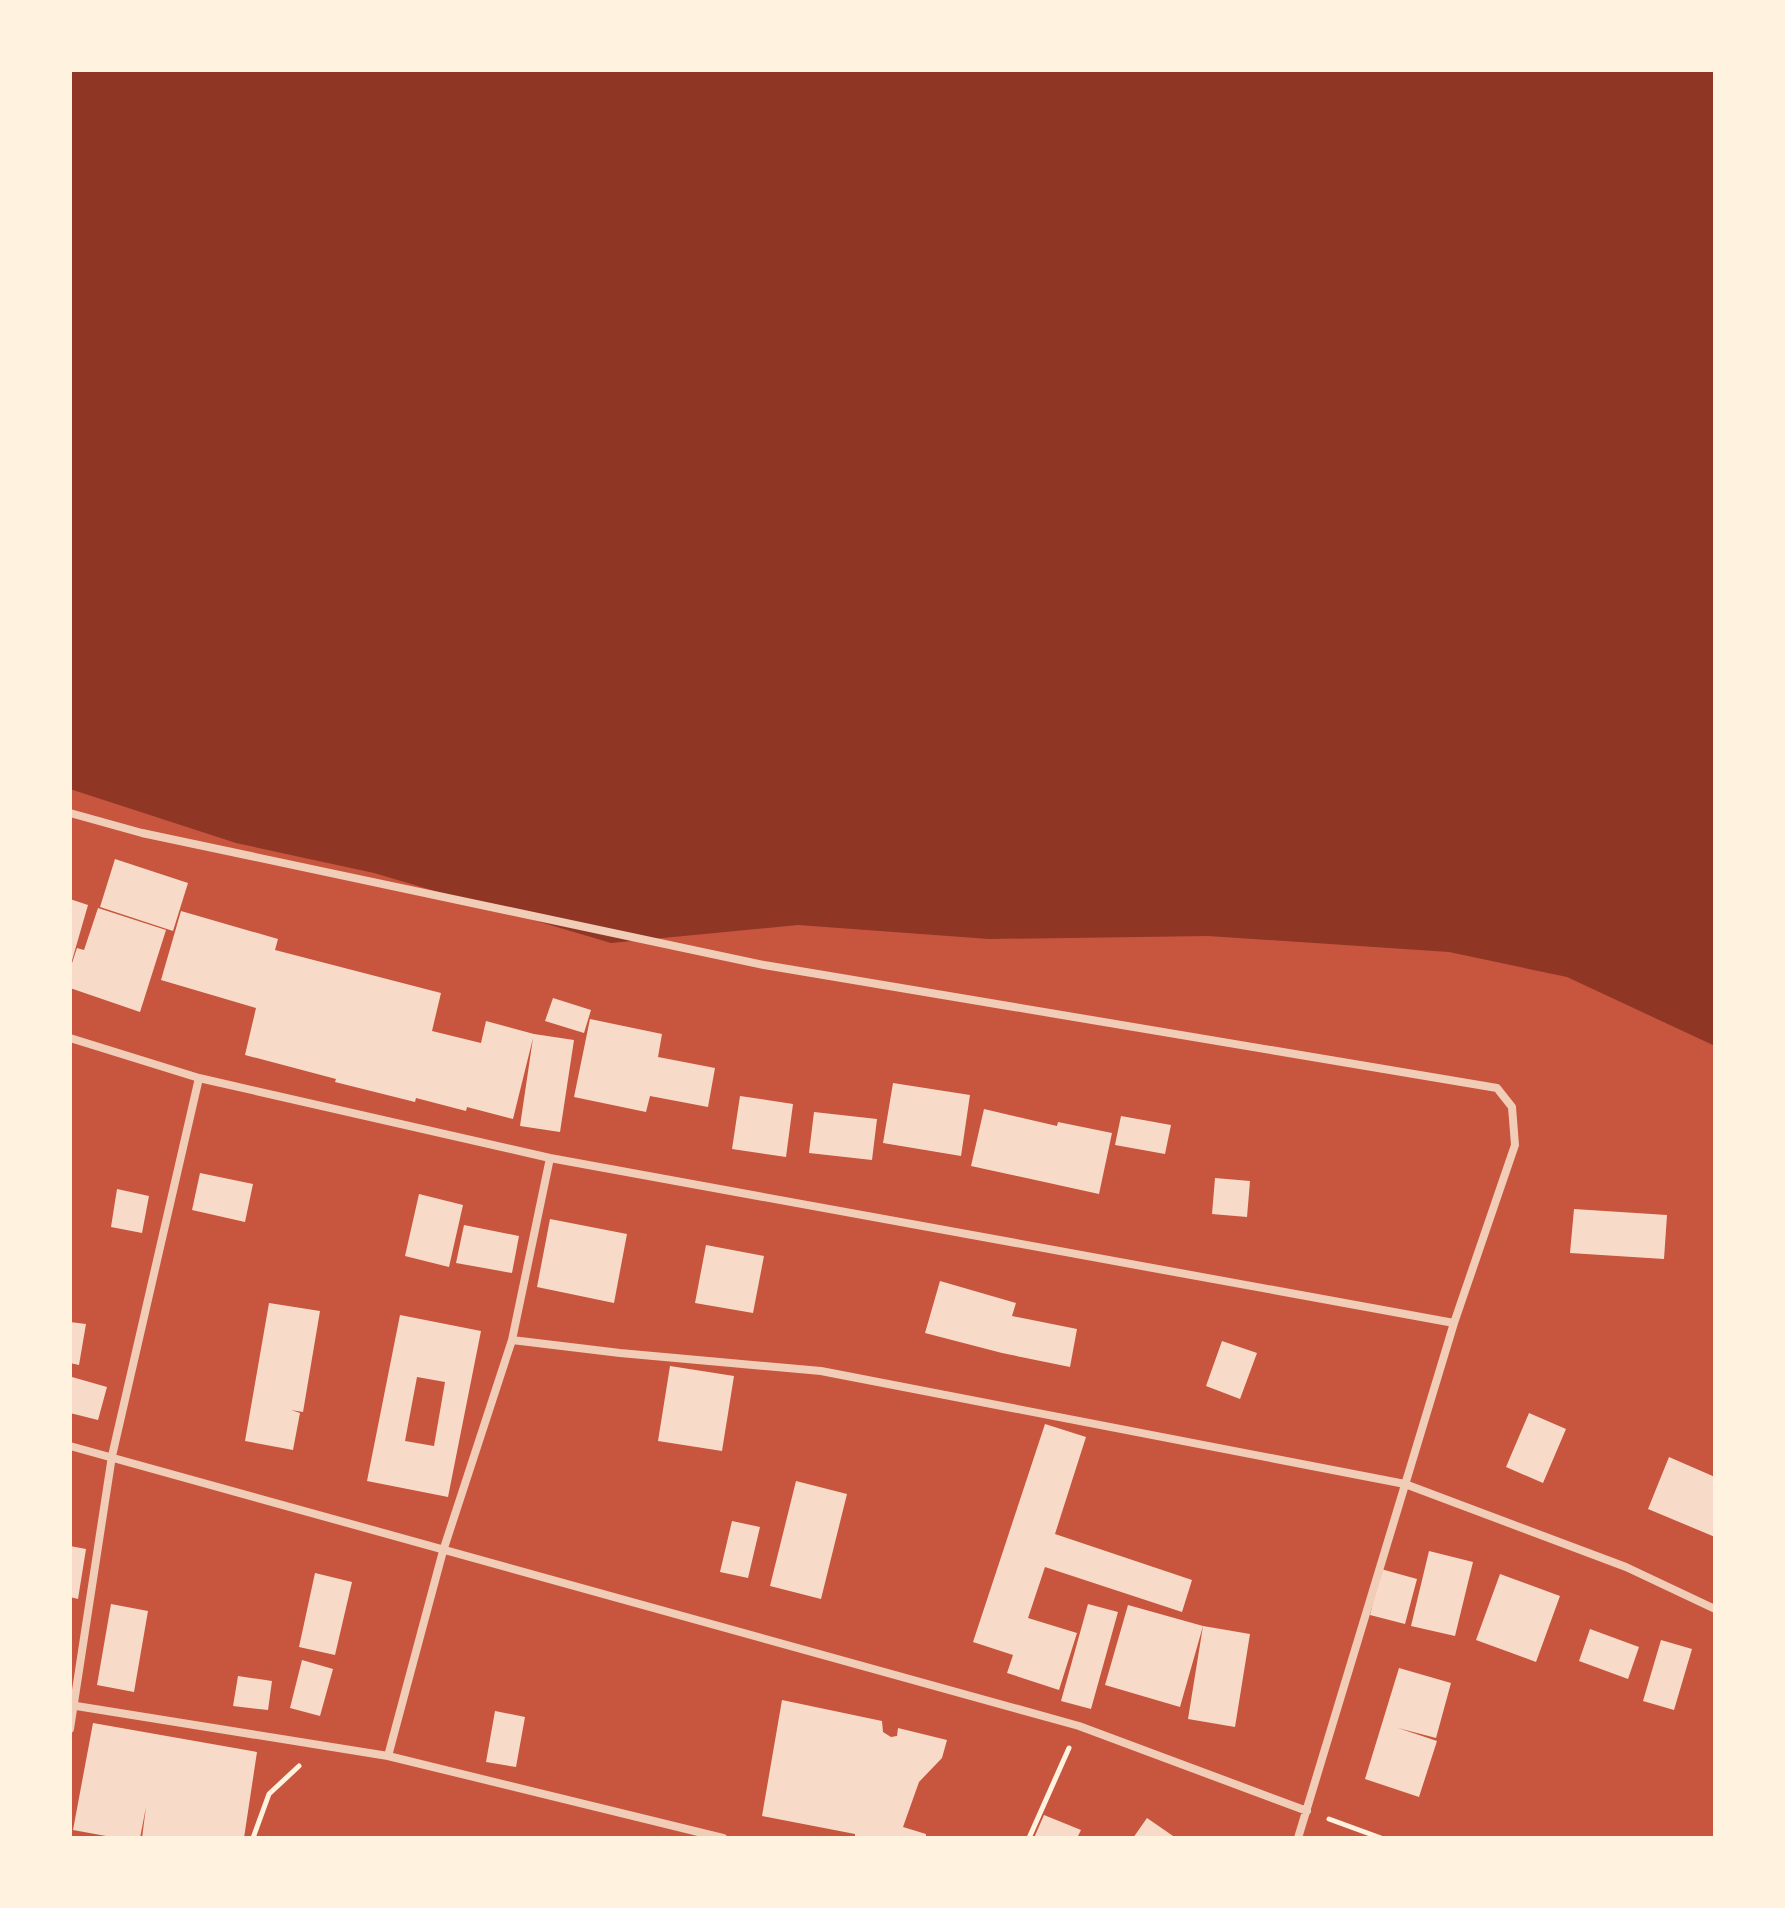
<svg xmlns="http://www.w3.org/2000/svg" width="1785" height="1908" font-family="Helvetica,sans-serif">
<rect width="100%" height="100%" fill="#c8553d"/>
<!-- water -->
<path fill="#8f3625" d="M70 70H1715V1046L1567 977 1449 952 1208 936 989 939 798 925 611 943 374 873 236 843 70 789Z"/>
<!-- building -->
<path fill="#f7dbc8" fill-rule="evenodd" d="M115 859 188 883 173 931 100 907Z
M70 899 88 905 71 964H70Z
M98 908 166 930 140 1012 70 988V969L77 948 84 950Z
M181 911 278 939 275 950 441 993 432 1031 481 1043 486 1021 534 1034 574 1040 560 1132 520 1126 533 1038 513 1119 467 1107 466 1111 416 1098 415 1102 335 1082 336 1079 245 1055 256 1008 161 980Z
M553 998 591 1010 584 1033 545 1021Z
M590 1019 662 1034 658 1057 715 1068 708 1107 650 1096 646 1112 574 1097Z
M893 1083 970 1095 961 1156 883 1143Z
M740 1096 793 1104 786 1157 732 1149Z
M984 1109 1057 1126 1058 1122 1112 1133 1099 1194 971 1166Z
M814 1112 877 1119 872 1160 809 1153Z
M1121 1116 1171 1125 1165 1154 1115 1145Z
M200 1173 253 1184 245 1222 192 1210Z
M1215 1178 1250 1181 1247 1217 1212 1214Z
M117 1189 149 1196 142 1233 111 1227Z
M419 1194 463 1205 449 1267 405 1256Z
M1574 1209 1667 1215 1664 1259 1570 1253Z
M550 1219 627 1234 614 1303 537 1287Z
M464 1225 519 1236 512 1273 456 1263Z
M706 1245 764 1256 753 1313 695 1303Z
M940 1281 1016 1303 1012 1316 1077 1329 1070 1367 1002 1353 925 1333Z
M269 1303 320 1311 303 1412 291 1410 300 1413 293 1450 245 1441Z
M400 1315 481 1331 448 1497 367 1481ZM417 1377 445 1382 434 1446 405 1441Z
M70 1322 86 1324 79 1365 70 1363Z
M1222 1341 1257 1353 1240 1399 1206 1386Z
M670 1366 734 1376 722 1451 658 1441Z
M72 1377 107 1387 98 1420 70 1413Z
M1529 1413 1566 1429 1543 1483 1506 1467Z
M1045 1424 1086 1437 1055 1534 1192 1580 1182 1612 1045 1567 1028 1618 1077 1633 1059 1690 1007 1673 1013 1655 973 1642Z
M1669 1457 1715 1477V1537L1648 1509Z
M796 1481 847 1494 821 1599 770 1586Z
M732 1521 760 1527 748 1578 720 1572Z
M70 1546 86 1549 78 1599 70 1597Z
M1429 1551 1473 1562 1455 1636 1411 1626Z
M1381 1569 1417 1579 1405 1624 1370 1615Z
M315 1573 352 1582 335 1655 299 1647Z
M1500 1574 1560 1596 1536 1662 1476 1640Z
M111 1604 148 1611 134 1692 97 1685Z
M1088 1604 1118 1612 1091 1709 1061 1701Z
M1128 1605 1203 1626 1250 1634 1235 1727 1188 1719 1203 1626 1180 1707 1105 1685Z
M1590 1629 1639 1647 1628 1679 1579 1661Z
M1661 1640 1692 1649 1674 1710 1643 1701Z
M302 1660 333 1669 320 1716 290 1708Z
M1399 1668 1451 1683 1436 1738 1398 1728 1437 1741 1419 1797 1365 1779Z
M238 1676 272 1681 268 1710 233 1706Z
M782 1700 882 1721 883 1732 891 1737 897 1736 898 1728 947 1740 942 1758 919 1782 903 1827 926 1834V1838H855V1834L762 1816Z
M495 1711 525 1717 516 1767 486 1762Z
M93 1723 257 1752 244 1838H142L146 1807 140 1838H117L73 1830Z
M1044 1815 1081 1830 1077 1838H1034Z
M1147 1818 1176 1838H1133Z"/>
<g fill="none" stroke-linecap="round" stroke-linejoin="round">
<!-- path -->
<path stroke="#fff3e0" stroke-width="5" d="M1329 1819 1381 1838
M253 1838 269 1794 299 1766
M1029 1838 1069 1748"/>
<!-- minor -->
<path stroke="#f1ccb7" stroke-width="8" d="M70 813 142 833 764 965 1497 1088 1512 1107 1515 1145 1454 1323 550 1158 199 1078 70 1038
M512 1340 620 1353 821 1371 1405 1484 1626 1567 1715 1609
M70 1446 1079 1726 1307 1811
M70 1705 388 1756 723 1838
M70 1729 112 1456 199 1078
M388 1756 443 1551 512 1340 550 1158
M1298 1838 1454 1323"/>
</g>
<!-- border -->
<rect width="1785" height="1908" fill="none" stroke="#fff3e0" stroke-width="144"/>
</svg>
